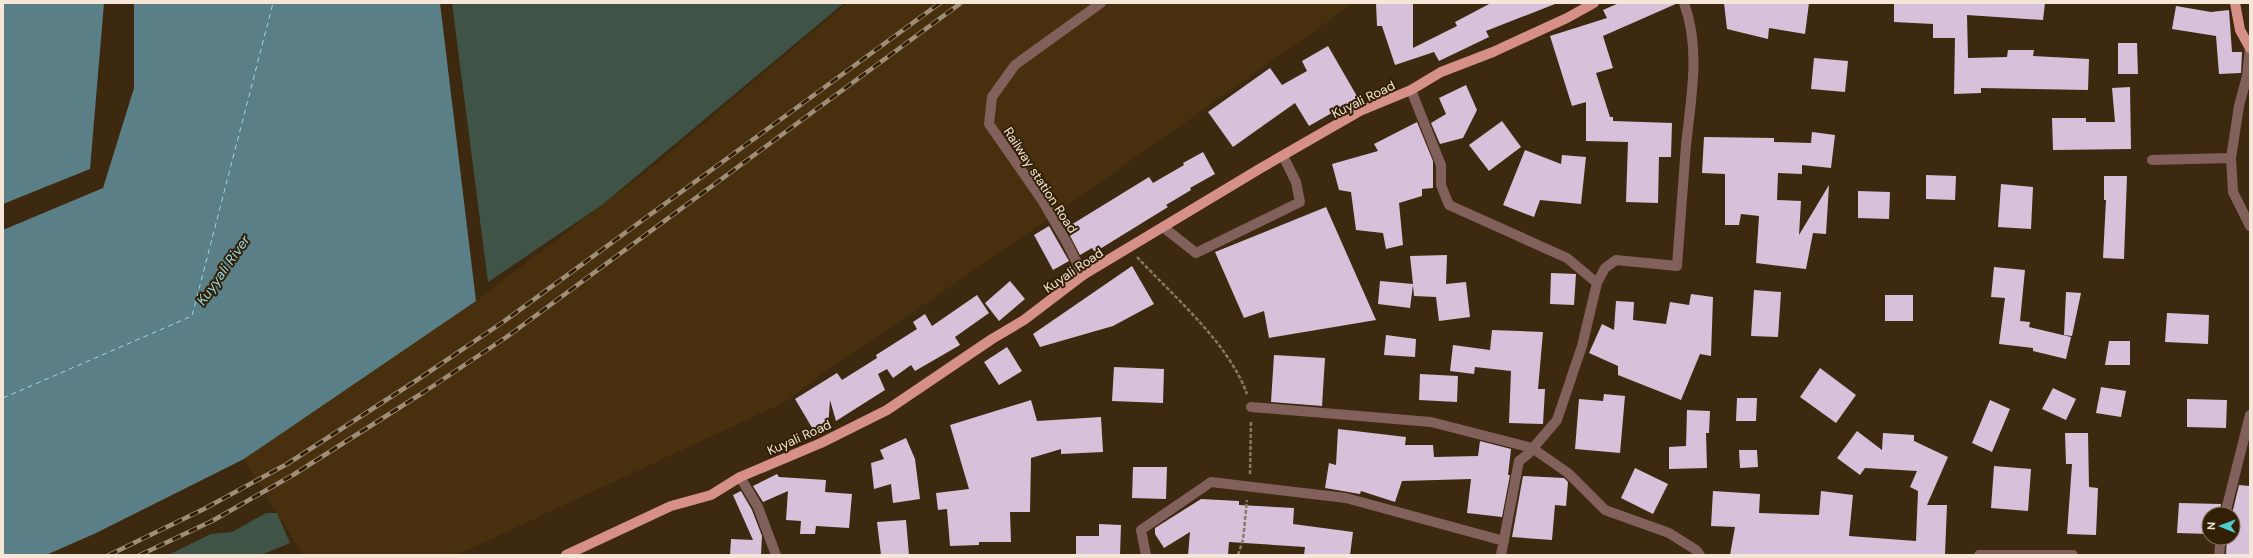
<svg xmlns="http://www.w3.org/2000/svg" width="2253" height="558" font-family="'DM Sans',sans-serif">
<rect width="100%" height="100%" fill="#3d290f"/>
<!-- built -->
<path fill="#482f0d" d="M847 3H1354L1010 246 833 366 787 401 457 555H303L244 459 476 301 602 205 646 172Z"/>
<!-- green -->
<path fill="#3f5447" d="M452 3H844L602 205 488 282Z
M266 513H277L290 543 261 555H168L211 534 232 532Z"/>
<!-- water -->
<path fill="#5b7f86" d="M3 3H104L90 169 3 204Z
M134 3H440L476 301 244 459 94 534 46 555H3V230L103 188 134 88Z"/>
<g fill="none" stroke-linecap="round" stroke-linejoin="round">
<!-- ferry -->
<path stroke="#95dae9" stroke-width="1" stroke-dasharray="5 4" stroke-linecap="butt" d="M3 398 192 316 273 3"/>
</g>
<!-- building -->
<path fill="#d7c0d9" d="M1376 3H1413V48L1457 26 1455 22 1491 3 1555 4 1486 31 1489 37 1439 61 1434 52 1395 65 1382 26H1377Z
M1619 3H1678L1603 36 1613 68 1596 73 1610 117H1613V121L1672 123 1671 157H1659L1658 203 1626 202 1628 142 1586 141V102L1572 106 1550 36 1607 18 1603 10Z
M1724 3H1809L1805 34 1769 28 1768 39 1727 29Z
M1894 3H2045L2043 20 1967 15 1968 58 2007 57 2008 50H2034L2033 56 2089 59 2088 90 1981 88V93L1954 94 1955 38H1933V24L1894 22Z
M2176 6 2211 12 2229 10 2232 52H2242L2241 73 2219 74 2216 36 2172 29Z
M2118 43H2137L2138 74H2118Z
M1328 46 1358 98 1309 126 1295 103 1233 147 1208 112 1270 68 1282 85 1307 71 1302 61Z
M1814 58 1848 61 1845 92 1811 89Z
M1466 85 1477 110 1463 138 1440 144 1431 123 1446 114 1439 98Z
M2130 87 2131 149 2053 150 2052 118H2086V122H2115L2112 88Z
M1502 121 1521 147 1489 171 1469 145Z
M1417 122 1433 161V188L1422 189V196L1399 203 1403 245 1386 249 1383 233 1356 230 1351 192 1339 190 1332 164 1378 151 1374 144Z
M1812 132 1835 135 1831 168 1802 165V174L1778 173 1777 200 1801 201 1799 235 1829 185 1826 234 1813 233 1806 269 1756 263 1759 216 1741 214 1739 225H1725V174L1702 173 1704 137 1774 138V142L1811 143Z
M1525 150 1561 164 1562 155 1586 157 1581 204 1540 200 1534 217 1503 205Z
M1203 152 1215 174 1190 188 1191 190 1166 205 1168 207 1095 252 1092 248 1080 255 1066 228 1149 177 1153 183 1184 165 1183 163Z
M1926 175 1956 176 1955 200 1926 199Z
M2104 176H2127L2124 259 2103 258 2106 200H2104Z
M2001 184 2033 187 2031 229 1998 227Z
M1858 191 1890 192 1889 219 1858 218Z
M1326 207 1376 320 1269 338 1264 311 1244 318 1215 252Z
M1049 226 1069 261 1053 270 1034 235Z
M1447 255 1446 284 1466 282 1470 317 1439 321 1436 297 1414 296 1413 285 1410 308 1378 304 1380 281 1413 284 1410 256Z
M1132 266 1154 304 1113 326 1040 347 1033 334Z
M1994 267 2025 270 2020 321 2030 322 2029 327 2071 337 2066 359 2033 351V348L1999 344 2005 298 1991 297Z
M1551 273 1576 274 1574 305 1550 304Z
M1010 281 1025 299 999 321 985 303Z
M1754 290 1781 292 1778 337 1751 336Z
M2066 292 2081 293 2072 336 2064 335Z
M1691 294 1713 297 1711 356 1700 354 1681 400 1618 375V366L1589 353 1602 324 1614 330 1616 301 1634 302 1633 320 1666 324 1670 302 1689 305Z
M977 295 989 313 955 337 960 345 915 371 911 365 893 378 887 369 878 374 885 390 836 421 830 400 828 429 817 436 795 399 837 373 842 380 877 358 876 355 917 329 913 322 925 314 932 326Z
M1885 295H1913V321H1885Z
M2167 313 2209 315 2208 344 2165 342Z
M1492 330 1543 332 1538 389H1545L1543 424 1509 423 1511 371 1475 367 1474 374 1450 371 1453 345 1490 350Z
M1386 335 1416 339 1415 357 1384 355Z
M2109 341H2130V365H2105Z
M1007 347 1022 371 999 385 984 362Z
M1274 355 1325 358 1322 406 1271 402Z
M1114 367 1164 369 1163 403 1112 401Z
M1820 368 1856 395 1836 423 1800 397Z
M1420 374 1458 376 1457 402 1419 400Z
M2101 387 2126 391 2121 417 2096 413Z
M2053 388 2076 399 2066 420 2042 409Z
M1604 394 1625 396 1620 453 1575 449 1579 399 1603 401Z
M1737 398H1757L1756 421H1736Z
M2187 399 2227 400 2226 428 2187 427Z
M1031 400 1037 421 1101 417 1103 452 1061 454V449L1031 458 1030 512H1010L1011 542H979V545L950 546 947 509 938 510 936 493 969 489 950 425Z
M1990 400 2010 409 1992 452 1972 443Z
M1687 410 1710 411 1709 433H1706L1707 468 1669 469V447L1686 446Z
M1338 429 1406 437 1405 445H1433L1434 457 1478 456 1480 441 1511 449 1508 475H1510L1502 517 1467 513 1471 479 1402 481 1395 502 1361 491 1360 494 1325 488 1329 463 1336 465Z
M1857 431 1882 450 1883 433 1914 435V441L1948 457 1927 505H1947L1945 555H1730L1735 527 1711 526 1713 491 1760 494 1759 513 1819 515 1821 491 1853 495 1849 536 1916 541 1918 491 1910 487 1917 471 1865 468 1860 475 1837 458Z
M2065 433H2088L2089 487 2098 488 2096 535 2067 534 2072 464H2066Z
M906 438 915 459 920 499 893 503 891 484 874 489 871 463 884 459 880 450Z
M1739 450H1757L1758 467 1740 468Z
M1994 466 2031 469 2028 511 1991 508Z
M1133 467H1167L1166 499 1132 498Z
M1635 468 1668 484 1653 514 1621 498Z
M777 474 779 477 826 480 825 492 852 494 849 528 816 526 815 534H800L801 521 786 520 788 491 763 502 753 486Z
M1523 476 1564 478 1568 482 1566 506 1555 505 1552 540 1512 537Z
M2239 485 2250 486V555H2226L2227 538H2233L2232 514Z
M741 491 752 510 762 536 761 555H730L731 539 753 540 733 495Z
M1201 499 1239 501V505L1294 508 1293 524 1353 532 1350 555H1304L1305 547 1229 542 1228 555H1188L1190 532 1164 548 1155 534V528Z
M2179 503 2221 504 2219 514H2209V534L2177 533Z
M906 520 909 555H881L877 522Z
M1099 524 1121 525 1120 555H1076V536H1099Z"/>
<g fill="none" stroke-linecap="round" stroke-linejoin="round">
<!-- path -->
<path stroke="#897863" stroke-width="2.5" stroke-dasharray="4 2" stroke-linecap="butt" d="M1137 257C1175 298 1228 342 1247 394
M1250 474 1251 421
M1238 555 1243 540 1247 500"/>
<!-- minor -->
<path stroke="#82605b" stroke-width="10" d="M2250 48 2247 76 2239 106 2231 158 2233 192 2250 226
M1411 90 1441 165V185L1449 205 1567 258 1597 283
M2152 160 2231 158
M1163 227 1196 253 1300 202 1296 182 1283 156
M1083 275 1067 243 1042 200 989 124 992 97 1015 65 1101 3
M1251 407 1431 422 1532 448 1568 473 1605 510 1669 533 1696 550 1700 555
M740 477 758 507 776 555
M2225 514 2250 415
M1146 555 1141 530 1211 482 1346 498 1504 541
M1501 555 1519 461 1528 454 1557 420 1582 346 1597 283 1605 268 1616 260 1677 266C1680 226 1683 185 1686 145 1691 97 1701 49 1684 3
M1979 555H2073
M2219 555 2221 538"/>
<!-- major -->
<path stroke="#d69087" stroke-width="10" d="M2235 3 2240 30 2250 48
M566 555 671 506 711 495 740 477 821 443 887 410 992 339 1024 320 1083 275 1261 168 1360 111 1411 90 1441 72 1493 52 1567 18 1594 3"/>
<defs>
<path id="rail" d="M109 555 204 509 287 464 417 380 503 322 940 3
M140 555 212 521 293 475 424 392 508 336 961 3"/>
</defs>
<!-- rail casing -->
<use href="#rail" stroke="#9f8e7a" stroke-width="4.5"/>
<!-- rail -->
<use href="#rail" stroke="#331f05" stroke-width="3" stroke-dasharray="9" stroke-linecap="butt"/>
</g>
<g text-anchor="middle" stroke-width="4" stroke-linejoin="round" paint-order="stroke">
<!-- street labels -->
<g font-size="13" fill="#f4e7d8" stroke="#331f05">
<text transform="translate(1363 99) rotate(-26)" y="5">Kuyali Road</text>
<text transform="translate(1041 180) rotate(57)" y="5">Railway station Road</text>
<text transform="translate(1073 270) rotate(-34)" y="5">Kuyali Road</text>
<text transform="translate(799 437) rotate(-24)" y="5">Kuyali Road</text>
</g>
<!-- water labels -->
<g font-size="14" font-style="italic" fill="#95dae9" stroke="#331f05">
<text transform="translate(223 270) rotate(-55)" y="5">Kuyyali River</text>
</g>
</g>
<!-- border -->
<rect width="2253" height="558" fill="none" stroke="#f4e7d8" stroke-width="8"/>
<!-- north arrow -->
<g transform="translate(2221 526) rotate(271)"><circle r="19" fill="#331f05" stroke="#806f59"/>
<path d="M0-3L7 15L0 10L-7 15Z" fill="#52cdcf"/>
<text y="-6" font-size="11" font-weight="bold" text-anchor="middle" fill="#f4e7d8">N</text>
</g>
</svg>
